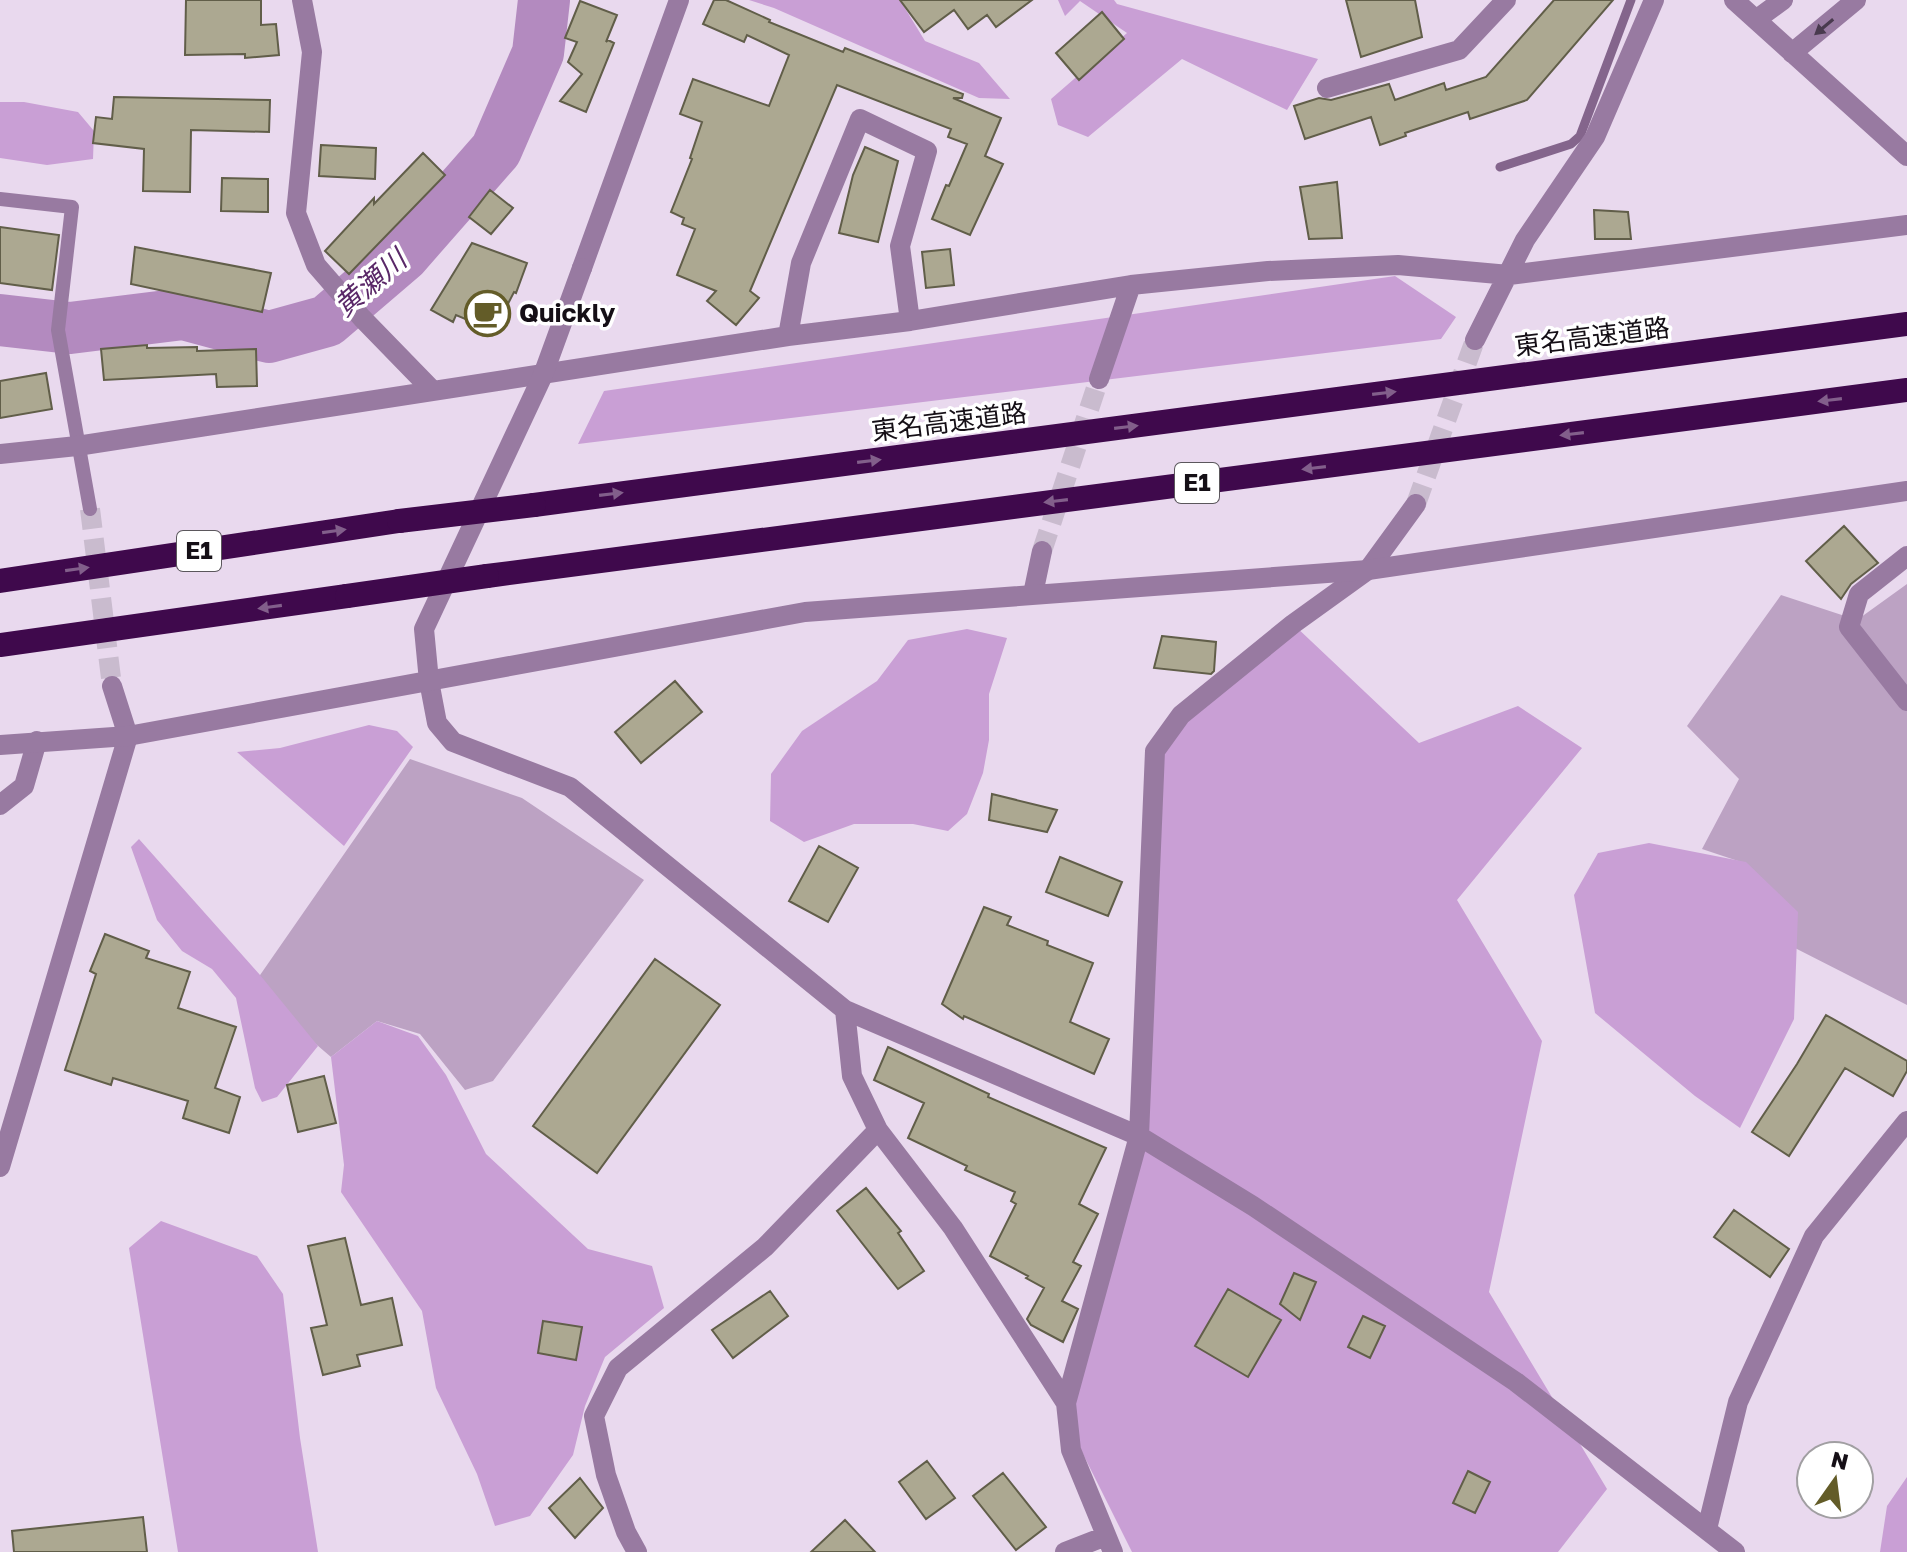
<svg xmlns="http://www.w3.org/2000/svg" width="1907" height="1552" font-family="'Golos Text','Noto Sans JP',sans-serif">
<rect width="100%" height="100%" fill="#e9d9ee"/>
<!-- green -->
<path fill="#bca2c3" d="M1907 584V1005L1793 947 1741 862 1702 849 1739 779 1687 726 1781 595 1857 620Z
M410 759 522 798 644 880 493 1081 465 1090 420 1034 377 1021 331 1057 303 1033 258 978Z"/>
<!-- forest -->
<path fill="#c99fd5" d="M749 0H900L925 41 979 63 1010 99 979 98 774 8Z
M1058 0H1114L1117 4 1318 59 1287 110 1182 59 1088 137 1058 125 1051 99 1127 33 1080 1 1065 16Z
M0 102H24L78 112 94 131 93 159 47 165 0 158Z
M1395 276 1456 317 1441 339 578 444 604 391Z
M1293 624 1419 743 1518 706 1582 748 1457 900 1542 1041 1489 1292 1607 1489 1558 1552H1132L1068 1424 1133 1159 1165 737Z
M967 629 1007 638 989 694V740L983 773 967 814 948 831 913 824H854L804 842 770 821 771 774 802 731 877 681 908 640Z
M369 725 397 731 413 747 344 846 237 752 280 748Z
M139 839 260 975 318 1046 277 1097 262 1102 255 1088 236 998 212 969 182 951 157 920 131 847Z
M1649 843 1746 862 1798 912 1794 1019 1740 1128 1695 1096 1595 1013 1574 895 1598 853Z
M377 1021 418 1036 446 1075 486 1154 588 1249 652 1266 664 1308 605 1357 585 1406 573 1455 530 1516 495 1526 477 1474 436 1388 422 1311 341 1192 344 1165 331 1057Z
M161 1221 257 1256 283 1294 300 1438 318 1552H178L129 1248Z
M1907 1477V1552H1880L1887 1506Z"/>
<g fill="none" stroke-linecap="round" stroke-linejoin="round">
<!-- stream -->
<path stroke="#84658c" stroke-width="9" d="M1500 167 1571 144 1580 136 1631 0"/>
<!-- river -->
<path stroke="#b38abf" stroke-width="52" d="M0 320 70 328 183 314 269 337 327 321 403 256 496 150 538 53 544 0"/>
</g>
<!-- building -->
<path fill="#aca891" stroke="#615e49" stroke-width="2" d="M186 0H261V25L276 24 279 55 245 58V54L185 55Z
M714 0H726L770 20 769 22 843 52 845 48 963 94 962 98H953L1001 118 985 156 1003 164 970 235 932 219 946 185 949 186 967 144 948 137 951 129 837 85 750 291 759 298 736 325 707 301 716 291 677 275 695 229 682 224 684 218 671 212 692 159 690 158 702 122 680 114 693 79 769 106 789 55 747 35 744 42 703 24Z
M900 0H1032L996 27 987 15 968 29 954 10 924 32Z
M1346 0H1415L1422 37 1361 57Z
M1554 0H1613L1527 100 1470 119 1468 112 1405 133 1406 136 1380 145 1371 117 1305 139 1294 106 1319 98 1331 100 1389 84 1395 100 1444 83 1446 90 1486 77Z
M580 1 617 15 606 42 608 40 614 43 586 112 560 101 582 74 568 62 577 42 565 38Z
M1102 12 1124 39 1079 80 1056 53Z
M114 97 270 100 269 132 191 130 190 192 143 191 144 149 93 143 96 117 112 119Z
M321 145 376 148 375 179 319 176Z
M865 147 898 161 878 242 839 233 853 175Z
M423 153 445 175 349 274 325 251 374 198V204Z
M222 178 268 179V212L221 211Z
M1337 182 1342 238 1309 239 1300 187Z
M490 190 513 208 491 234 469 217Z
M1594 210 1628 212 1631 239H1595Z
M0 227 59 235 52 290 0 283Z
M472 243 527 263 516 293 514 292 494 331 456 315 453 322 431 310Z
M135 247 271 273 262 312 131 284Z
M950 249 954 285 926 288 922 252Z
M147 345V348L197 347V351L256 349 257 386 217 387 216 374 104 380 101 349Z
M46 373 52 409 0 418V381Z
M1844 526 1878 563 1851 584 1841 599 1806 561Z
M1162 636 1216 642 1214 671 1211 674 1154 668Z
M675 681 702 712 641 763 615 732Z
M992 794 1057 810 1047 832 989 820Z
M819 846 858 868 828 922 789 901Z
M1060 857 1122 882 1108 916 1046 892Z
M984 907 1011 917 1007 925 1048 941 1047 945 1093 963 1070 1022 1109 1039 1094 1074 964 1016 963 1019 942 1004Z
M105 934 149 951 146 958 190 972 178 1008 236 1027 215 1088 240 1097 229 1133 183 1118 188 1101 113 1078 111 1085 65 1070 96 974 90 971Z
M655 959 720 1005 597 1173 533 1126Z
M1826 1015 1907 1061V1071L1893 1096 1845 1068 1789 1156 1752 1132 1797 1064Z
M888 1047 989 1094 988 1097 1106 1148 1079 1204 1098 1214 1073 1262 1081 1266 1062 1301 1078 1309 1063 1342 1031 1325 1027 1319 1044 1288 1026 1278 1028 1276 990 1256 1016 1204 1011 1201 1015 1192 965 1170 967 1166 908 1138 924 1103 874 1080Z
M324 1076 336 1123 298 1132 287 1085Z
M866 1188 901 1231 898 1233 924 1271 898 1289 837 1211Z
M1734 1210 1789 1249 1770 1277 1714 1237Z
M345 1238 361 1305 392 1298 402 1345 357 1355 360 1366 323 1375 311 1328 327 1325 308 1246Z
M1294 1273 1316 1282 1300 1320 1280 1304Z
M1228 1289 1281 1320 1248 1377 1195 1346Z
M770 1291 788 1316 733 1358 712 1330Z
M1363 1316 1385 1326 1370 1358 1348 1347Z
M543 1321 582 1327 576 1360 538 1353Z
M927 1461 955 1498 926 1519 899 1482Z
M1468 1471 1490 1482 1475 1513 1453 1503Z
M1003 1473 1046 1527 1016 1550 973 1496Z
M580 1478 603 1508 575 1538 549 1508Z
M143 1517 147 1552H14L12 1531Z
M845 1520 875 1552H811Z"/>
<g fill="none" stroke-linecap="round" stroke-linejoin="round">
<!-- minor-tunnel -->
<path stroke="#c9bbce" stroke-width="20" stroke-dasharray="20 10" stroke-linecap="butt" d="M1416 504 1475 340
M90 509 112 686
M1042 551 1099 379"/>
<!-- service -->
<path stroke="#987aa1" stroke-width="14" d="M0 199 72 207 58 330 90 509"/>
<!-- minor -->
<path stroke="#987aa1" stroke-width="20" d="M302 0 312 52 296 213 316 265 362 318 433 391
M1327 88 1459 50 1506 0
M582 268 679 0
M788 336 801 263 860 119 927 151 900 246 910 321
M1475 340 1525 240 1595 137 1654 0
M1099 379 1131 285
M0 454 77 446 788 336 910 321 1131 285 1268 271 1398 265 1509 275 1907 225
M1907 556 1859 594 1849 627 1907 701
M1033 594 1042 551
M429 681 437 723 453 742 570 787 845 1010 1139 1136 1253 1206 1516 1382 1735 1552
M0 805 24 786 37 741
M845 1010 852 1076 878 1130 953 1228 1066 1403
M0 1167 128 736 112 686
M1707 1529 1738 1402 1814 1236 1907 1121
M637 1552 626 1532 606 1475 594 1416 618 1368 765 1247 878 1130
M1065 1552 1106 1536
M1113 1552 1071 1450 1066 1403 1139 1136 1155 751 1181 715 1293 624 1368 570 1416 504"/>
<!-- tertiary -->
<path stroke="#987aa1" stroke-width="20" d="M1734 0 1907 156
M1757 19 1783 0
M1792 53 1856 0
M429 681 424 629 543 375 582 268
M0 745 128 736 805 612 1368 570 1907 491"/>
<!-- motorway -->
<path stroke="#3f094c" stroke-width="24" d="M534 505 1907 324
M487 576 1907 390
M0 581 399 521
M0 645 347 596"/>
<!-- motorway-bridge -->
<path stroke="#3f094c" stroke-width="24" d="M399 521 534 505
M347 596 487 576"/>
</g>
<!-- one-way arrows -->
<defs><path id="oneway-solid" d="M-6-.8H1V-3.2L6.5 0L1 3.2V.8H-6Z" transform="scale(2)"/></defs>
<use fill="#493a4e" href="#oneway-solid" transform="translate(1824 27) rotate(140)"/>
<g fill="#825f8b">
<use href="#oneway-solid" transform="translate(1384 393) rotate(-7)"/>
<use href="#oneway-solid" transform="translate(1830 400) rotate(173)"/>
<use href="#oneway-solid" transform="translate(1126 427) rotate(-7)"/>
<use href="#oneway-solid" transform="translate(1572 434) rotate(173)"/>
<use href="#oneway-solid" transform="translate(869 461) rotate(-7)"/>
<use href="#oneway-solid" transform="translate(1314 468) rotate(173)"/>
<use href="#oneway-solid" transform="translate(611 494) rotate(-7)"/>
<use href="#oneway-solid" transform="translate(1056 501) rotate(173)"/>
<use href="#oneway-solid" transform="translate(334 531) rotate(-8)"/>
<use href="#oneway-solid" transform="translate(77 569) rotate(-8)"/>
<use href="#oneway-solid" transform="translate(270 607) rotate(172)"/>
</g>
<!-- icons -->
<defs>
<symbol id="cafe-ring" viewBox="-11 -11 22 22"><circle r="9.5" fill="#fff" stroke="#635c28" stroke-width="1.5"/><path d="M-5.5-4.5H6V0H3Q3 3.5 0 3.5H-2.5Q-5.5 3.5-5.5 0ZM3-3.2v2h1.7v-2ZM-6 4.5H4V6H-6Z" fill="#635c28"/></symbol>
</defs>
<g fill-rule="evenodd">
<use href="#cafe-ring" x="462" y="288" width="51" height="51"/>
</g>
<g text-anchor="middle" stroke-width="7" stroke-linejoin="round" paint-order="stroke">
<!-- shield labels -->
<g fill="#fff" stroke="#5b575c" stroke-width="2">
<rect x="1175" y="463" width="44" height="40" rx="6"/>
<rect x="177" y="531" width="44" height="40" rx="6"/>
</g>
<g font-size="24" font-weight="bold" fill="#150f16">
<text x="1197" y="491">E1</text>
<text x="199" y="559">E1</text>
</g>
<!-- poi labels -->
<g font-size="26" font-weight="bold" fill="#150f16" stroke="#fff" text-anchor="start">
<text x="519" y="322">Quickly</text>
</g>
<!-- street labels -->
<g font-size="26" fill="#150f16" stroke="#fff">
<text transform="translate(1592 337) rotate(-7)" y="9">東名高速道路</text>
<text transform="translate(949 422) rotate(-7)" y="9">東名高速道路</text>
</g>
<!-- water labels -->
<g font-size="28" font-style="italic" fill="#5a2868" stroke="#fff">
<text transform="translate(370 283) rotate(-41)" y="10">黄瀬川</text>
</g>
</g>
<!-- north arrow -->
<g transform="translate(1835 1480) rotate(14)"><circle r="38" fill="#ffffff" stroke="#a19fa2" stroke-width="2"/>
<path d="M0-6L14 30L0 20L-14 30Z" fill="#635c28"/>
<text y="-12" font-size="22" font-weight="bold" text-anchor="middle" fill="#150f16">N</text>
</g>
</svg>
